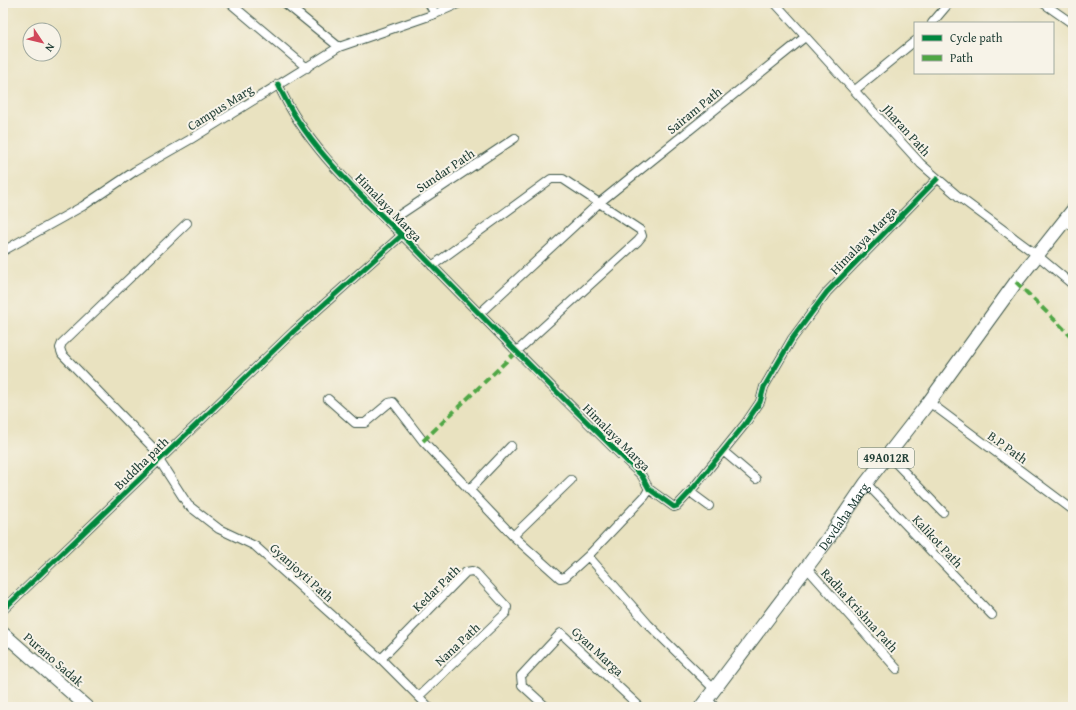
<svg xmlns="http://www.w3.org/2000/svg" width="1076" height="710" font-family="'Gentium Book Plus',serif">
<rect width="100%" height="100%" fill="#f7f3e8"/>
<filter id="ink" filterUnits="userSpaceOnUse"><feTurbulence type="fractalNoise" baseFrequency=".025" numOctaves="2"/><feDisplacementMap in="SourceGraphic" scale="8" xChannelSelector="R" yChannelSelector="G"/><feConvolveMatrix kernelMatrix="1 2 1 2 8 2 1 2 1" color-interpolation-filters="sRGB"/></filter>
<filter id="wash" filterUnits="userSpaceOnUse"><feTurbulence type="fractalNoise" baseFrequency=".012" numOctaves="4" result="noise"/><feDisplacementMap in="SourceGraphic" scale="16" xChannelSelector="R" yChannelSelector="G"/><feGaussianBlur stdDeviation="0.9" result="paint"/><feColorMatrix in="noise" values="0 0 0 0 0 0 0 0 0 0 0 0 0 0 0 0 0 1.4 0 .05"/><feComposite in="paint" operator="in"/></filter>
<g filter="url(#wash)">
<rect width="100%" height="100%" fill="#e9e2c0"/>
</g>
<g filter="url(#ink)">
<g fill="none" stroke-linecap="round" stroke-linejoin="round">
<defs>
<path id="street" d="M230 3 307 68
M285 3 339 47
M429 3 435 14
M775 3 921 164 959 197 1037 255 1073 285
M1043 3 1073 24
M932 23 949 3
M278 84C307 150 365 198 415 248 490 325 565 401 642 476L649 489 674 507 677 506 690 492 745 424 760 402 764 387 792 339 827 292 937 179
M855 90 915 41
M1065 220 1073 227
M389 222 515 138
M3 251 83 206 135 171 191 139 339 47 435 14 460 3
M432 266 551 179H563L640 230 642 236 638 241 516 352
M479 314 599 203 805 37
M328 399 355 423H365L389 403 393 402 423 441 513 536 560 578 565 577 588 556 648 624 714 689
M929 402 1073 510
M723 451 756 479
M888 455 943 512
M162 457 62 354 60 348 62 343 187 223
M159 460 188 505 219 529 255 546 381 659 429 707
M866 483 992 615
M469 490 511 446
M690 492 709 506
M513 536 571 480
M588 556 645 496 649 489
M806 567 897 669
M3 610 294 331 402 235
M3 648 10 639
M381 659 466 572 472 571 476 573 507 607 506 613 419 696
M707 699 715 707
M546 707 522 685 521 676 561 633 640 707"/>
<path id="secondary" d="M3 633 87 707"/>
<g id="primary">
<path id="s1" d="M701 707 825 543 866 483 929 402 1016 282 1073 210"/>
</g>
</defs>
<!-- street casing -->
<use href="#street" stroke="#3d5649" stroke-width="10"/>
<!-- secondary casing -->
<use href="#secondary" stroke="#3d5649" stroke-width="14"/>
<!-- primary casing -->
<use href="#primary" stroke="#3d5649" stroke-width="15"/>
<!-- street -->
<use href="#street" stroke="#fff" stroke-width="8"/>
<!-- secondary -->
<use href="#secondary" stroke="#fff" stroke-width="12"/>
<!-- primary -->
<use href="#primary" stroke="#fff" stroke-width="13"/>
<!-- quiet -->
<path stroke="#4fa644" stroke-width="4" stroke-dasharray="8 4" stroke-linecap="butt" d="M1016 282 1073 338
M423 441 516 352"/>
<defs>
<path id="cycleway" d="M278 84C307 150 365 198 415 248 490 325 565 401 642 476L649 489 674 507 677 506 690 492 745 424 760 402 764 387 792 339 827 292 937 179
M3 610 294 331 402 235"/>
</defs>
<!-- cycleway casing -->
<use href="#cycleway" stroke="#f7f3e8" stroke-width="8"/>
<!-- cycleway -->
<use href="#cycleway" stroke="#00873e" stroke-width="5"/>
</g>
</g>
<g text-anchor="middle" stroke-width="4" stroke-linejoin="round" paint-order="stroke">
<!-- shield labels -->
<rect fill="#f7f3e8" stroke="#60746a" stroke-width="1" x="858" y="448" width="56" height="20" rx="3"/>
<g font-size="12" font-weight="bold" fill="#1f3d34">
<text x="886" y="462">49A012R</text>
</g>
<!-- street labels -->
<g font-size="13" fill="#1f3d34" stroke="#f7f3e8">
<text transform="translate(220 107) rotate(-32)" y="5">Campus Marg</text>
<text transform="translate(694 110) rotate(-39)" y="5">Sairam Path</text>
<text transform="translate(907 130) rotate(48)" y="5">Jharan Path</text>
<text transform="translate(445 170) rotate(-34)" y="5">Sundar Path</text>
<text transform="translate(389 207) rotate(46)" y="5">Himalaya Marga</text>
<text transform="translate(863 240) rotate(-46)" y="5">Himalaya Marga</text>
<text transform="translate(617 437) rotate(45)" y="5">Himalaya Marga</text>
<text transform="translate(1008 447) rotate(36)" y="5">B.P Path</text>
<text transform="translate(141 463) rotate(-44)" y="5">Buddha path</text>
<text dy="5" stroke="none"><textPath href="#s1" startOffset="238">Devdaha Marg</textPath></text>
<text transform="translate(938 541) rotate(47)" y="5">Kalikot Path</text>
<text transform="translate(302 572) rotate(42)" y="5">Gyanjoyti Path</text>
<text transform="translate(436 588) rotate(-44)" y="5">Kedar Path</text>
<text transform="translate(860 610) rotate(48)" y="5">Radha Krishna Path</text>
<text transform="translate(457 644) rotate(-43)" y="5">Nana Path</text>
<text transform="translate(598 651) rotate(43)" y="5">Gyan Marga</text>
<text transform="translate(54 659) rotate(41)" y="5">Purano Sadak</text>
</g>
</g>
<!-- margin -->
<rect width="1076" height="710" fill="none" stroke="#f7f3e8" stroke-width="16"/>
<!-- legend -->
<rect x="914" y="22" width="140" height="52" fill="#f7f3e8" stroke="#a1aaa0"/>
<rect x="922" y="35" width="20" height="6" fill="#00873e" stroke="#a1aaa0"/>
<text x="950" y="42" font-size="12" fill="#1f3d34">Cycle path</text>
<rect x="922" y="55" width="20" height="6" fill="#4fa644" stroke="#a1aaa0"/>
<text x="950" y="62" font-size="12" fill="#1f3d34">Path</text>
<!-- north arrow -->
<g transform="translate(42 42) rotate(125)"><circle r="19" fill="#f7f3e8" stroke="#a1aaa0"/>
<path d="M0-3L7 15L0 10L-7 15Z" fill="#d1495b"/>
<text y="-6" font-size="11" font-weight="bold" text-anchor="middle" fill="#1f3d34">N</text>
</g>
</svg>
